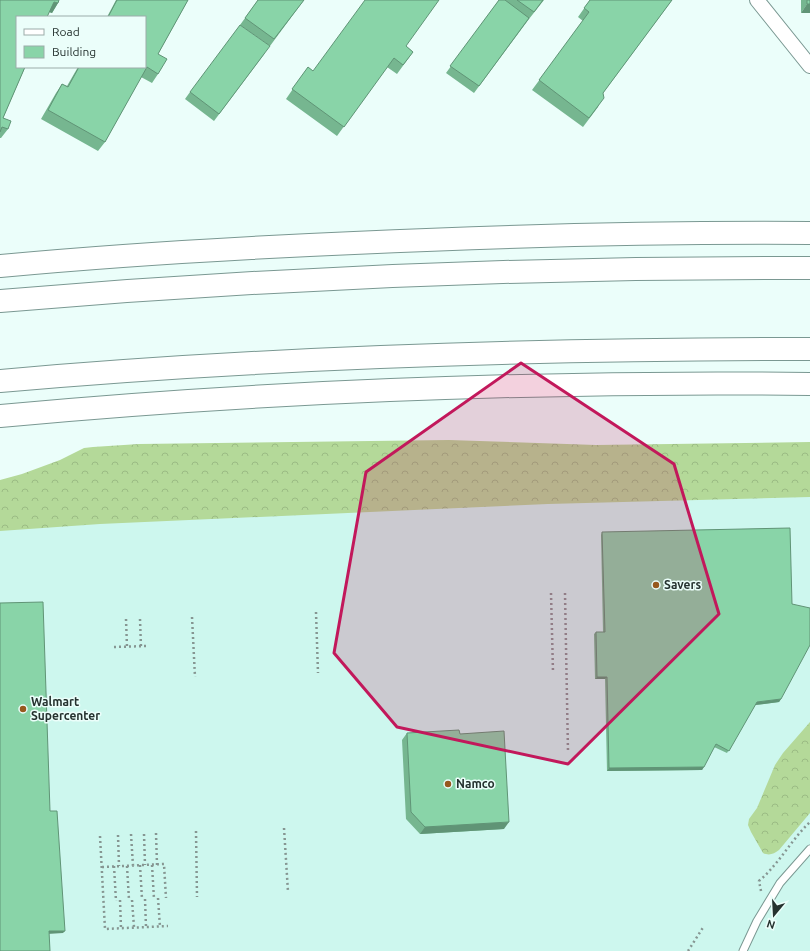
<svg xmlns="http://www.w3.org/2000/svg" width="810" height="951" font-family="Ubuntu,sans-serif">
<defs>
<pattern id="forest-crowns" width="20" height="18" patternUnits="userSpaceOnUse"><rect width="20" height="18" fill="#b4d999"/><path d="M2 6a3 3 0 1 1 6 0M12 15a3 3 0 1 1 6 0" fill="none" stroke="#9bbb84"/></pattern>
</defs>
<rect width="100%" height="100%" fill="#ebfefa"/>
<!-- built -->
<path fill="#cdf7ee" d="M810 468V951H0V504Z"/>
<!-- forest -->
<path fill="url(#forest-crowns)" d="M449 440 596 445 810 442V497L548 504 100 524 0 531V480L22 474 60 460 84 448 93 447 139 444Z
M810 722V813L779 850C774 854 769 856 763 853L751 832 748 825 749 819 757 808 775 765 783 753Z"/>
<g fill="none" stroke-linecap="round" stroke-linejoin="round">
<defs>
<path id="service" d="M743 951 757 921 780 883 810 849"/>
<path id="minor" d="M757 0 810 66"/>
<path id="motorway" d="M0 266C118 255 236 248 354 243 506 236 658 232 810 233
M0 301C270 278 539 267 810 268
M0 381C269 357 540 349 810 349
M0 416C269 391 540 381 810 384"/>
</defs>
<!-- service casing -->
<use href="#service" stroke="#7a9892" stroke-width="9"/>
<!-- minor casing -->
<use href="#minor" stroke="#7a9892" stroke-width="16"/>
<!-- motorway casing -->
<use href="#motorway" stroke="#7a9892" stroke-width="24"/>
<!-- path -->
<path stroke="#869692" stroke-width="2.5" stroke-dasharray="2 3" stroke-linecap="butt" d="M551 593 553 672
M565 593 568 752
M316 612 318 673
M192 617 195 677
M126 619 127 647
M140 619 141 647
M114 647 148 646
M284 828 288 892
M196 831 197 897
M156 833 157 865
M131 834 133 866
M144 834 145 865
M118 835 119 866
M100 836 105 929 168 926
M140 865 142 899
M152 865 154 899
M114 866 116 901
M127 866 129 900
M102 867 164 864 166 898
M761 891 759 881C779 864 791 840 810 822
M158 898 160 927
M145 899 146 927
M120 900 121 928
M132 900 134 927
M688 951 704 926"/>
<!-- service -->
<use href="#service" stroke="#fff" stroke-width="7"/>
<!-- minor -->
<use href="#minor" stroke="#fff" stroke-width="14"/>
<!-- motorway -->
<use href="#motorway" stroke="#fff" stroke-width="22"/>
</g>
<!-- wall -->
<path fill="#76b690" d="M0 0 58 3 52 13 49 12 3 118 8 129 1 138H0Z
M116 0H188L158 54V74L152 83 141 77 105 142 98 151 41 119 56 93 62 84 67 86 78 67H145V17H107Z
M258 0H304L270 46 240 25Z
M499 0H544L529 19 474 93 446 73Z
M590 0H672L603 93 598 107 583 127 532 90 583 21 578 17Z
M801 0H810L801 13Z
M406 46 413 52 397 74 387 67 337 136 286 99 308 67 313 71Z
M265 53 214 121 185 99 190 92Z
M602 532 781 699 779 702 755 705 727 753 714 747 702 770 607 771 605 679H595L594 634 596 632H603L601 535Z
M407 733 460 734 504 829 420 834 406 819 402 740Z"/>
<!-- shaded-wall -->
<path fill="#609476" d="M54 2 58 3 52 13 47 11Z
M807 4H810V13H801Z
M597 677H607L605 679H595Z
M781 699 779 702 755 705 757 702Z
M704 767 702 770 607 771 609 768Z
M509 822 504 829 420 834 425 827Z
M49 931H65L63 933 47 934Z"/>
<!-- building -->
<path fill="#89d4a8" stroke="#609476" d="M0 0H59L58 3 54 2 47 17H17V67H25L3 118 11 121 8 129 2 127 0 132Z
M117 0H188L158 54 167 59 158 74 147 67 105 142 48 110 62 84 68 87 79 67H145V17H108Z
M258 0H304L274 39 245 18Z
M365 0H439L406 46 413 52 403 65 394 58 344 127 292 89 308 67 313 71Z
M499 0H505L529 18 479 86 450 66Z
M517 0H543L534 12Z
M590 0H672L603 93 604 98 589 118 539 80 589 12 584 8Z
M807 0H810V4H807Z
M240 25 270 46 219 114 190 92Z
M790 528 792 604 810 608V645L781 699 757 702 729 751 716 744 704 767 609 768 607 677H597L596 632H605L602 532Z
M43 602 50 811H57L65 931H49L50 951H0V603Z
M459 730 460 734 504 731 509 822 425 827 411 812 407 733Z"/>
<!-- marked area -->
<path fill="#c2185b" fill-opacity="0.2" stroke="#c2185b" stroke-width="3" stroke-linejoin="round" d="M521 363 674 464 719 614 568 764 397 727 334 653 366 472Z"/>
<!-- markers -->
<g fill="#97591e" stroke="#ebfefa" stroke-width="1.5">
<circle cx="656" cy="585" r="4"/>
<circle cx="23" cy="709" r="4"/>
<circle cx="448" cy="784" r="4"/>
</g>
<g text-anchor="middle" stroke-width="3" stroke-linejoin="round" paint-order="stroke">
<!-- poi labels -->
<g font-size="12" font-weight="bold" fill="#25322f" stroke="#ebfefa" text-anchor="start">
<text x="664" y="589">Savers</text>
<text x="31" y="706">Walmart<tspan x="31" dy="14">Supercenter</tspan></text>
<text x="456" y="788">Namco</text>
</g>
</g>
<!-- legend -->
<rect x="16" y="16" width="130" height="52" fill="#ebfefa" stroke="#9caca9"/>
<rect x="24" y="29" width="20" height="6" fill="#ffffff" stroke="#9caca9"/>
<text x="52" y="36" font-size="12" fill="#25322f">Road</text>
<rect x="24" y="46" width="20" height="12" fill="#89d4a8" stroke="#9caca9"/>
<text x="52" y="56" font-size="12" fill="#25322f">Building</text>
<!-- north arrow -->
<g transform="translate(774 915) rotate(198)" stroke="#ebfefa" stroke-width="3" paint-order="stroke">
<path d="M0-3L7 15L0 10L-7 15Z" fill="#25322f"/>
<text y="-6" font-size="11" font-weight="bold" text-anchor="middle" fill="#25322f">N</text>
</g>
</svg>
